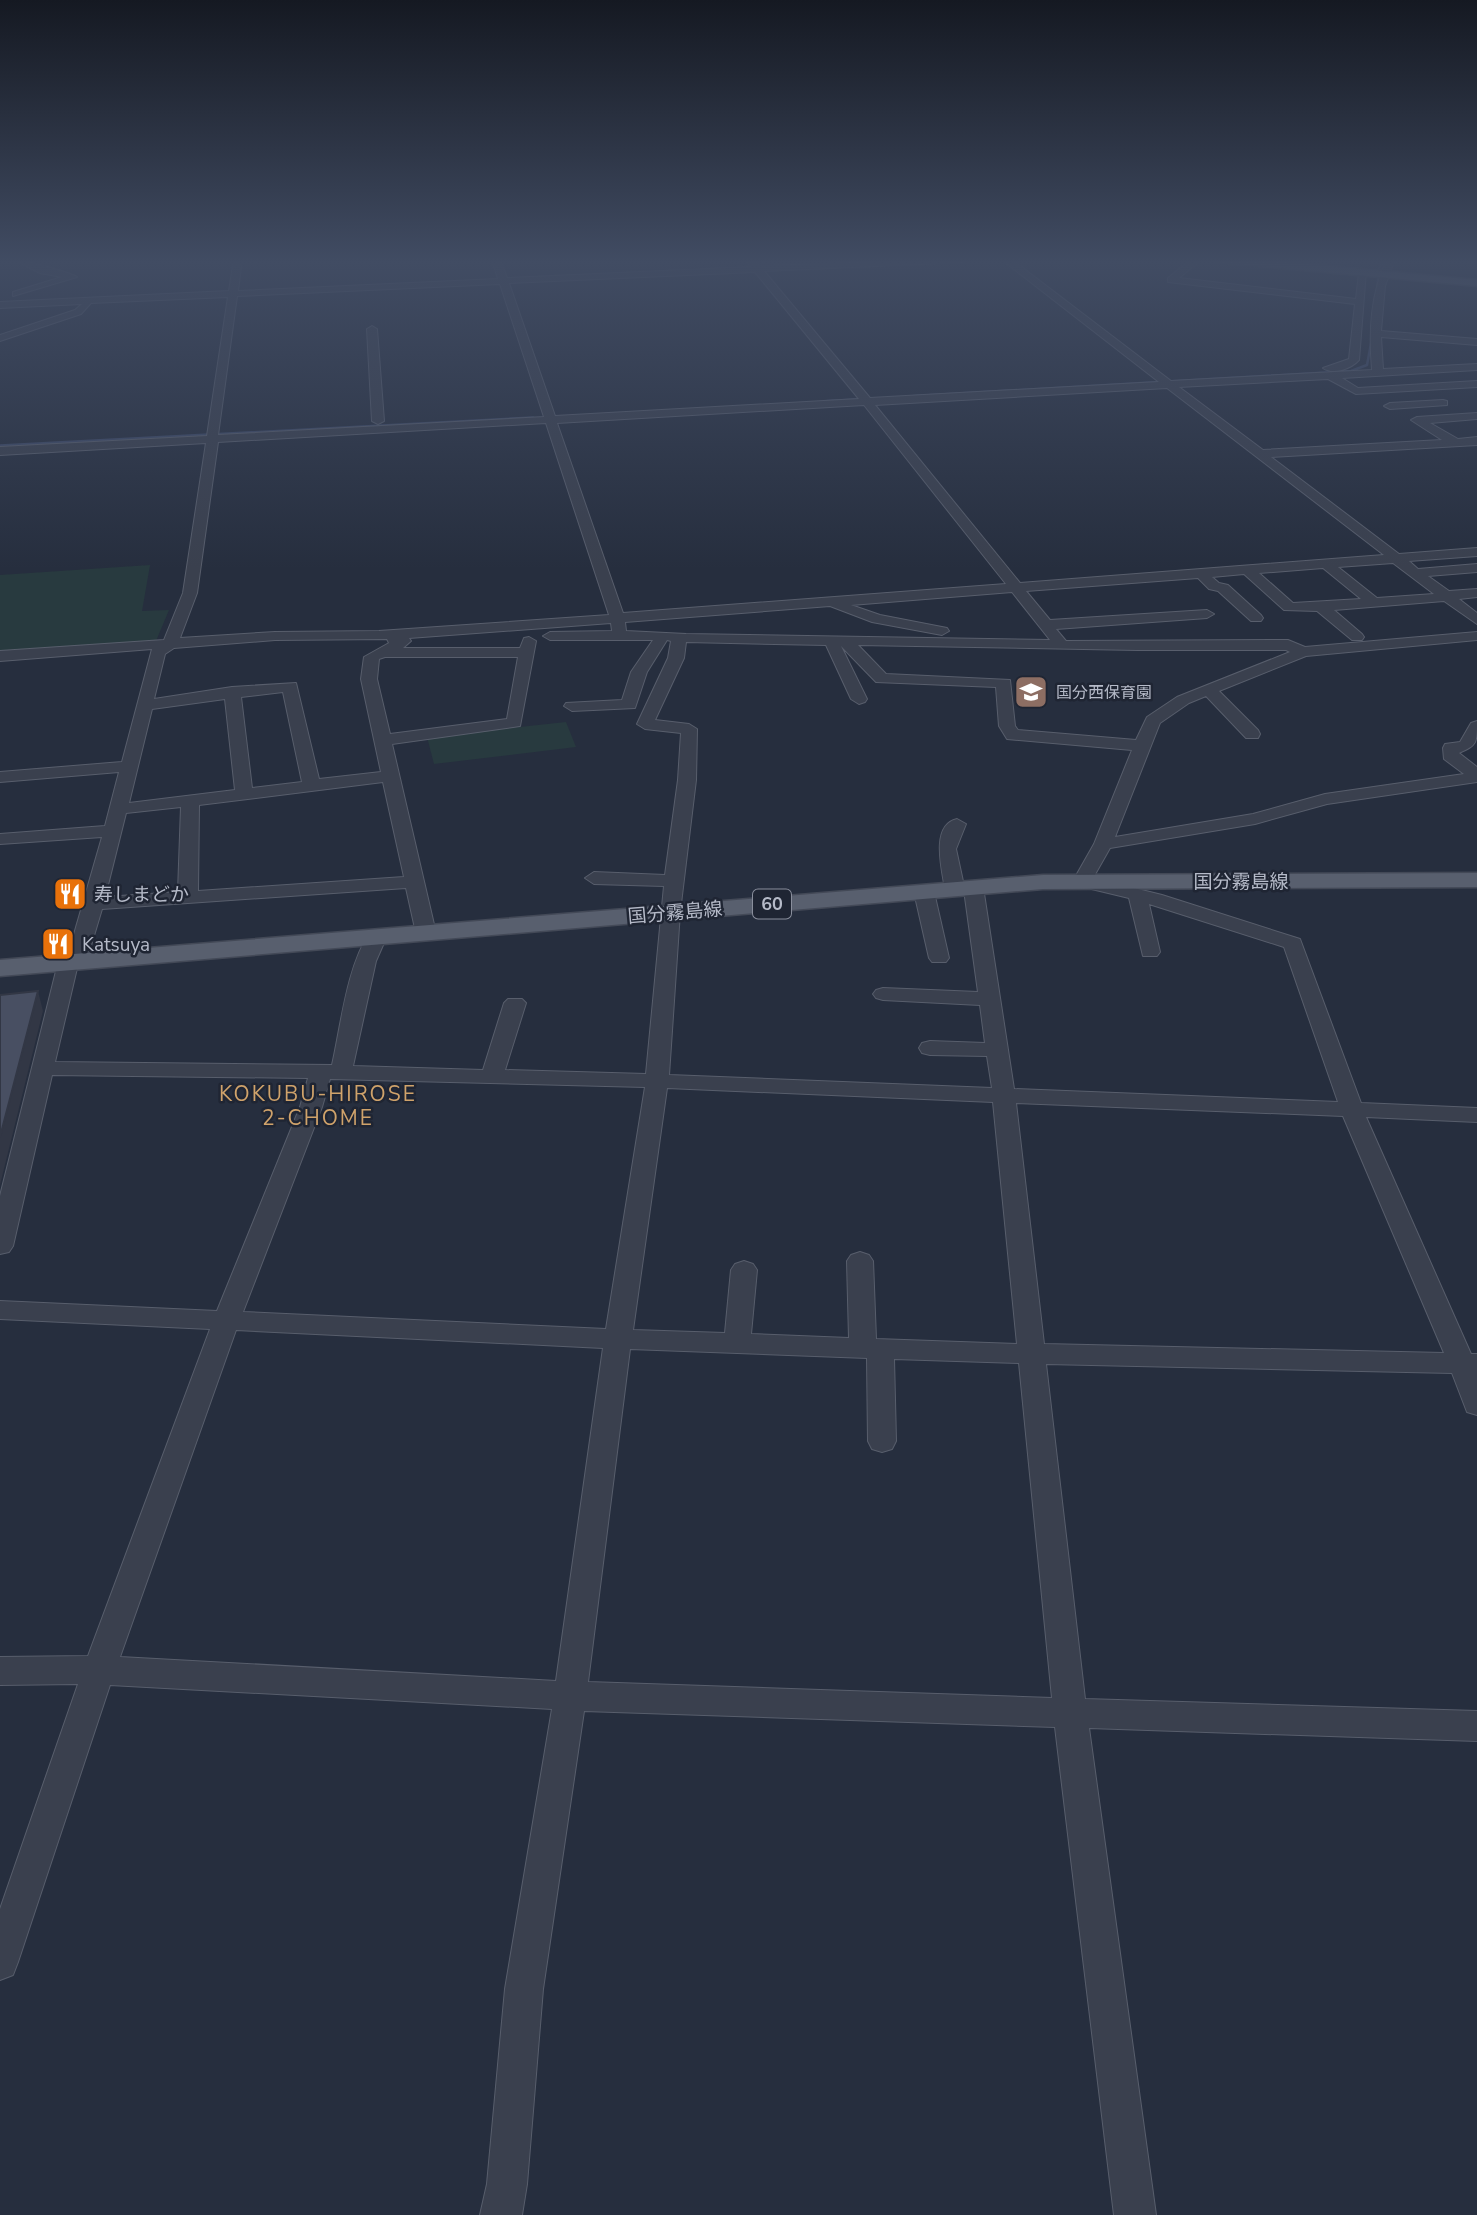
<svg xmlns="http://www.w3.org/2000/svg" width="1477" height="2215" font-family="'Nunito Sans','Noto Sans JP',sans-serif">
<rect width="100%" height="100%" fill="#262e3e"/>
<!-- green -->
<path fill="#283a3f" d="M150 565 142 611 169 610 156 641 0 652V575Z
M566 722 576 747 434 764 427 737Z"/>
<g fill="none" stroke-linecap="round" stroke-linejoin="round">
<!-- stream-far1 -->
<path stroke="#3d4966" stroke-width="2.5" d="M1377 292 1379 269 1384 259
M914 396 1351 371 1367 365 1372 338
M827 401 865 399"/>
<!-- stream -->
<path stroke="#3d4966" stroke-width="3.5" d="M0 446 533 418"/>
<defs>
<path id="minor" d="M13 259C21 259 71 273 77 277L13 296V292L62 277 40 273Z
M234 259H242L238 291 498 279 492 259H500L507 278 751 267 748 262 752 259 760 266 969 259 965 262 764 271 870 398 1159 382 1001 259H1011L1171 381 1372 370C1369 332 1370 295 1387 259H1395L1385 286 1381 331 1477 339V345L1381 337 1383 369 1477 364V370L1342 378 1358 388 1477 381V387L1356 394 1328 379 1179 387 1263 450 1442 440 1411 420 1417 417 1477 413V419L1430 423 1458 439 1477 437V445L1271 457 1399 554 1477 548V556L1409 561 1418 569 1477 564V572L1428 576 1449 591 1477 589V597L1459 599 1477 613V624L1444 601 1334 610 1362 634 1364 637 1362 640H1352L1317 611 1284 610 1244 574 1212 577 1219 583 1228 585 1261 615 1263 618 1261 621H1251L1218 591 1209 589 1198 578 1026 591 1050 620 1207 610 1214 614 1207 618 1056 629 1066 641 1288 640 1305 647 1477 632V640L1306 656 1219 691 1258 730 1260 734 1258 738H1246L1206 696 1189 703 1160 723 1115 837 1253 814 1325 794 1464 774 1444 759 1443 748 1445 744 1460 742 1471 723 1477 721C1477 744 1477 745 1459 753L1477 767V782L1327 804 1255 824 1110 848 1093 878 1162 895 1300 939 1361 1103 1477 1108V1122L1366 1117 1471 1354H1477V1415L1467 1412 1452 1373 1046 1364 1085 1699 1477 1711V1741L1089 1728 1156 2215H1114L1055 1727 584 1711 543 1989 527 2184 522 2215H480L487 2184 505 1989 552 1709 110 1685 18 1962 13 1975 0 1980V1909L78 1684 0 1685V1657L88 1656 210 1329 0 1319V1301L217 1311 300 1107 308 1078 52 1075 13 1246 9 1252 0 1254V1196L58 963 70 948 102 837 0 844V834L105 826 119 772 0 782V772L122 762 152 649 0 661V651L164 640 183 593 206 443 0 455V447L207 436 228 297 91 303 81 314 0 341V335L75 310 82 304 0 308V302L229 291ZM755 272 859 399 555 416 509 283ZM500 284 544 417 218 435 237 296ZM1167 388 1384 555 1020 583 875 405ZM864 405 1006 584 623 613 557 423ZM546 423 609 615 379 631 275 632 180 638 197 593 218 442ZM1393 563 1434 594 1377 598 1338 567ZM1323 568 1361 599 1293 603 1259 573ZM1012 592 1050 640 686 634 626 631 625 622 830 606 872 622 942 635 949 631 947 628 880 615 851 605ZM611 623 612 631 550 632 543 636 550 640H653L631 672 622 700 566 703 564 706 572 711 635 708 647 672 667 640 671 641 668 658 637 724 645 729 681 733 678 780 665 875 594 872 585 878 594 884 664 886 646 1074 505 1070 526 1003 522 999H508L504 1003 483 1070 353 1066 376 961 387 936 384 932H370C347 966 341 1025 332 1065L55 1062 78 964 90 949 102 909 406 888 416 933 419 937H433L436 933 392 744 520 726 536 641 529 637 524 638 520 648H403L411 641 409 638ZM387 639 389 643 364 657 361 679 381 772 319 779 296 683 232 687 154 699 165 654 174 648 275 640ZM686 642 826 645 851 699 859 704 865 702 867 699 841 646 876 682 996 687 999 726 1007 739 1132 750 1094 844 1073 881 1075 885 1129 898 1143 956H1157L1160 952 1149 904 1284 947 1338 1102 1014 1089 983 887 973 881 964 886 956 849 966 824 957 819C930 825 942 870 945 889L955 895 964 890 978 992 883 988 876 990 873 994 876 998 883 1000 980 1005 985 1043 930 1041 922 1043 919 1048 922 1053 930 1055 987 1056 992 1088 669 1075 680 912 696 780 697 729 689 724 655 720 684 658ZM858 645 1137 650H1286L1290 652 1177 697 1147 717 1136 740 1018 730 1015 726 1010 680 886 674ZM385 657H518L507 719 390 734 377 679 379 659ZM283 692 302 782 252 788 241 697ZM225 699 235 790 129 803 152 709ZM383 782 404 877 198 891 199 805ZM181 807 178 892 105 897 126 813ZM330 1079 645 1087 606 1329 243 1312 322 1107ZM667 1088 993 1102 1017 1344 876 1339 873 1261 869 1255 860 1252 851 1255 847 1261 849 1338 751 1334 757 1270 753 1264 744 1261 735 1264 731 1270 725 1333 633 1330ZM1016 1103 1343 1116 1444 1353 1044 1344ZM236 1330 603 1348 556 1681 120 1657ZM630 1349 867 1358 868 1441 872 1449 882 1452 892 1449 896 1441 894 1359 1019 1363 1052 1698 588 1682Z
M1192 259H1202L1179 278 1356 299 1359 273 1366 271 1359 360C1351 369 1333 375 1323 368L1349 359 1355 304 1168 282V278Z
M372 326 377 329 384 421 378 424 372 421 367 329Z
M1443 400 1447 401V405L1390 409 1384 406 1390 403Z
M924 886 934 892 949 958 946 962H932L929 958 914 892Z"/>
<path id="major" d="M1212 259H1253L1477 280V286L1217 262Z
M1477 873V887L1043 889 0 976V960L1043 875Z"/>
</defs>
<!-- minor casing -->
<use href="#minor" stroke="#585e6c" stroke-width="2"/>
<!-- major casing -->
<use href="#major" stroke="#434957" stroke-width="3"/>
<!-- minor -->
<use href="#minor" fill="#3a404e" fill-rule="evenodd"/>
<!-- major -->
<use href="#major" fill="#585f6e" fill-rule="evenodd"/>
</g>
<!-- shaded-wall -->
<path fill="#323745" d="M38 991 43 1011 0 1185V1137Z"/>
<!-- building -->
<path fill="#484f62" stroke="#323745" stroke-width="2" d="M38 991 0 1137V995Z"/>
<!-- sky -->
<linearGradient id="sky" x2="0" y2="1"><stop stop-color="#151922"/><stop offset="0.46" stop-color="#414c63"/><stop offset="1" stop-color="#414c63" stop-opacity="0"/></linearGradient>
<rect width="1477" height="569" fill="url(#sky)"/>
<!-- icons -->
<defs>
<symbol id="school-square" viewBox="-11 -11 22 22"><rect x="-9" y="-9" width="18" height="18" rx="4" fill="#8d6e63" stroke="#1f2533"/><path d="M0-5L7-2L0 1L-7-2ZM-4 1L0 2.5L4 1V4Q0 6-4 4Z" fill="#fff"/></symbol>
<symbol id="restaurant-square" viewBox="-11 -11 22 22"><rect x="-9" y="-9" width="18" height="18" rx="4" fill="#e8710a" stroke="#1f2533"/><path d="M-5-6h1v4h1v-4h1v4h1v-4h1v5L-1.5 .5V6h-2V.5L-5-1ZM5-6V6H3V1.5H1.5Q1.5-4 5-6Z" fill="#fff"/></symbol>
</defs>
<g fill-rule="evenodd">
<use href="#school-square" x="1012" y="673" width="38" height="38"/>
<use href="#restaurant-square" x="51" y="875" width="38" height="38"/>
<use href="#restaurant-square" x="39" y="925" width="38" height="38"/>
</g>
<g text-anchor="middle" stroke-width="5" stroke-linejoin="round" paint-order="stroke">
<!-- far-poi labels -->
<g font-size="16" fill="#b6bbc9" stroke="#1f2533" text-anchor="start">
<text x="1056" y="698">国分西保育園</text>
</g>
<!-- shield labels -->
<rect fill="#1f2533" stroke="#898e9c" stroke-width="2" x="753" y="889.5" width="38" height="29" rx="5"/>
<g font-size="18" font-weight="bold" fill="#b6bbc9">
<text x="772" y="910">60</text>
</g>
<!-- street labels -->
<g font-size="19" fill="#b6bbc9" stroke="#1f2533">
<text x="1241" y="888">国分霧島線</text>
<text transform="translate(675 912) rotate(-5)" y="7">国分霧島線</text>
</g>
<!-- poi labels -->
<g font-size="19" fill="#b6bbc9" stroke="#1f2533" text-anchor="start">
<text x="94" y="901">寿しまどか</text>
<text x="82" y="951">Katsuya</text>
</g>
<!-- neighbourhood labels -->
<g font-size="21" letter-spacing="2" fill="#d0a36b" stroke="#1f2533">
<text x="318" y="1101">KOKUBU-HIROSE<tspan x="318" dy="24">2-CHOME</tspan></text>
</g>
</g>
</svg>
